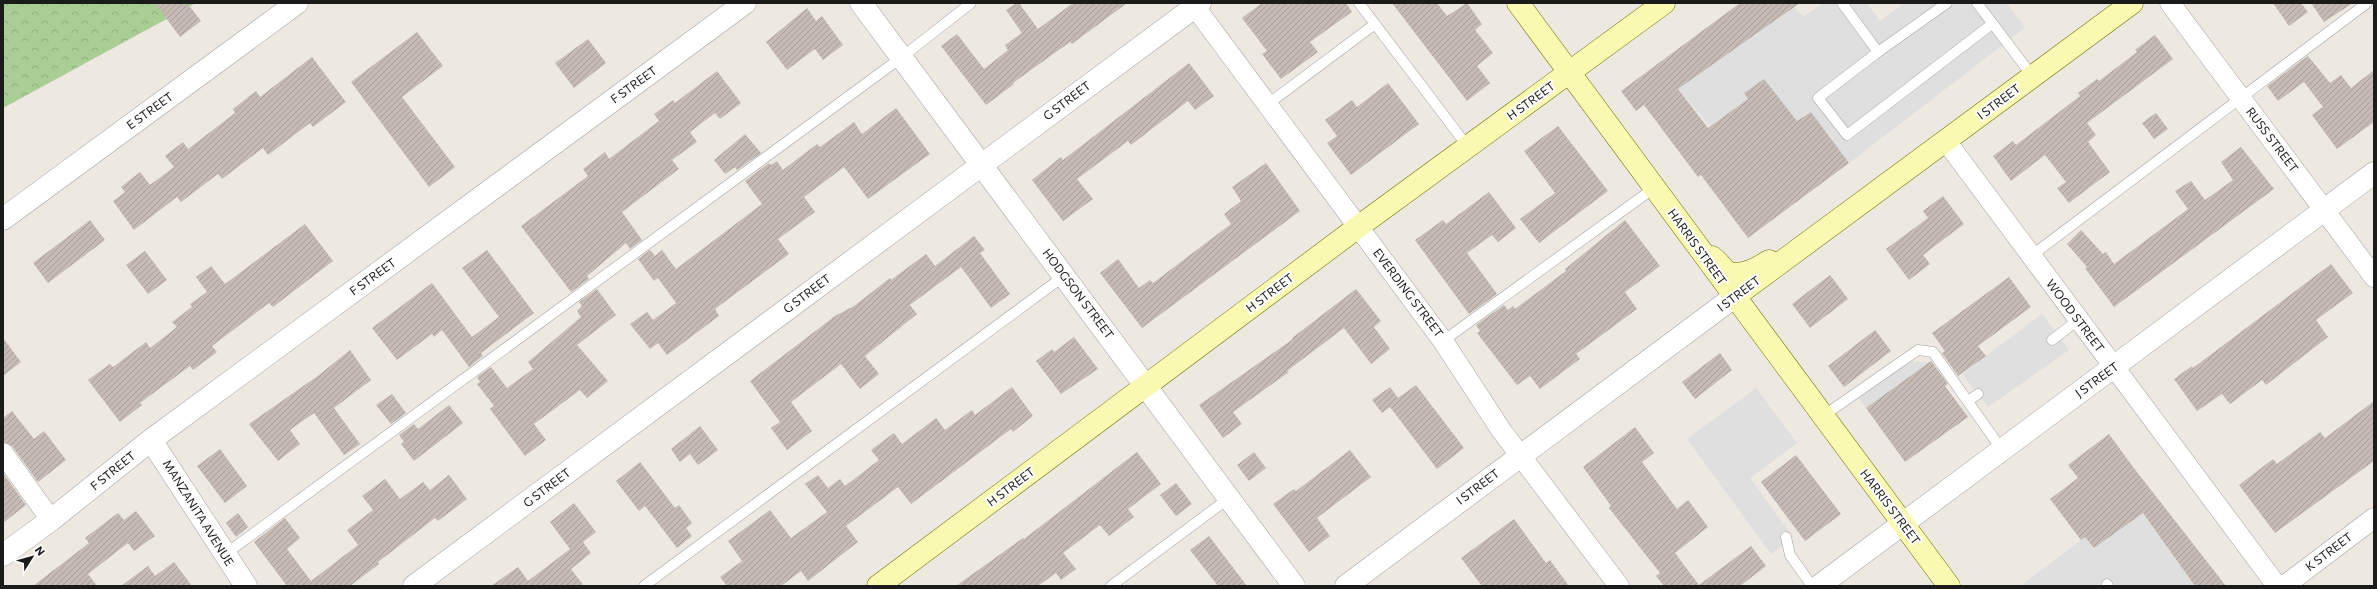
<svg xmlns="http://www.w3.org/2000/svg" width="2377" height="589" font-family="Commissioner,sans-serif">
<defs>
<pattern id="forest-crowns" width="20" height="18" patternUnits="userSpaceOnUse"><rect width="20" height="18" fill="#a9ce94"/><path d="M2 6a3 3 0 1 1 6 0M12 15a3 3 0 1 1 6 0" fill="none" stroke="#91b07f"/></pattern>
<pattern id="building-hatch" width="6" height="6" patternUnits="userSpaceOnUse"><rect width="6" height="6" fill="#c5bab4"/><path d="M-1 1l2-2M0 6l6-6M5 7l2-2" fill="none" stroke="#a99f9a"/></pattern>
</defs>
<rect width="100%" height="100%" fill="#ede8e0"/>
<!-- forest -->
<path fill="url(#forest-crowns)" d="M3 3H196L3 108Z"/>
<!-- parking -->
<path fill="#dfdfdf" d="M1823 3H1867L1880 21 1905 3H2007L2025 28 1849 163 1811 112 1797 121 1764 79 1744 93 1752 104 1737 107 1710 126 1678 89 1795 7 1803 17Z
M2042 314 2069 350 1988 407 1962 374Z
M1904 360 1928 363 1866 408 1855 393Z
M1756 388 1797 443 1750 478 1793 537 1771 554 1687 439Z
M2143 513 2195 586H2020L2085 537 2094 548Z"/>
<!-- building -->
<path fill="url(#building-hatch)" d="M155 3H187L201 21 180 37Z
M1016 3H1019L1038 29 1073 3H1127L1072 44 1070 42 1013 83 1014 84 986 105 941 46 957 34 984 69 1008 50 1005 45 1022 33 1006 10Z
M1262 3H1346L1352 12 1310 42 1318 52 1281 79 1262 54 1267 51 1242 18Z
M1392 3H1437L1447 16 1467 3 1482 24 1475 30 1493 53 1477 66 1490 83 1467 101Z
M1740 3H1800L1678 89 1708 128 1748 99 1744 93 1764 79 1797 121 1811 112 1849 163 1748 238 1701 175 1698 177 1644 105 1636 111 1621 91Z
M2273 3H2301L2308 12 2289 26Z
M2311 3H2353L2324 22Z
M807 8 816 21 822 16 843 45 823 60 815 49 787 70 766 42Z
M417 32 443 66 402 97 455 167 429 187 351 82Z
M2155 35 2173 59 2087 123 2096 135 2088 142 2110 172 2069 203 2057 188 2066 182 2045 155 2011 181 1993 156 2013 141 2016 145 2080 96 2078 93 2097 79 2099 81 2137 52 2135 50Z
M588 39 606 63 574 88 555 63Z
M2308 56 2330 83 2341 75 2351 88 2374 70V122L2337 149 2312 115 2323 107 2304 82 2278 101 2267 86Z
M312 57 346 102 313 127 310 123 268 155 263 148 222 179 218 174 181 202 177 197 134 230 113 201 125 192 121 187 140 172 150 185 174 167 165 156 183 142 188 149 235 113 233 109 256 91 260 97Z
M1189 63 1214 96 1195 110 1188 101 1131 145 1128 141 1077 179 1093 199 1063 221 1032 180 1061 157 1063 160Z
M717 71 741 103 720 119 715 113 690 132 697 142 672 160 679 169 622 212 642 240 630 249 626 243 587 276 589 279 571 292 521 226 588 176 583 169 605 152 609 159 659 121 654 114 673 100 675 103Z
M1388 83 1419 124 1351 175 1327 143 1337 136 1325 120 1352 100 1357 107Z
M896 108 930 154 868 199 844 167 804 197 815 212 778 239 789 254 715 309 719 316 667 355 658 343 650 349 630 324 647 312 653 320 676 303 658 278 654 281 638 259 650 250 655 256 662 250 676 269 762 204 745 181 769 163 771 165 777 161 783 170 817 144 820 147 854 122 862 134Z
M2156 113 2168 129 2154 139 2142 123Z
M1558 126 1608 191 1539 243 1520 219 1555 193 1524 151Z
M745 134 761 153 737 170 735 167 725 174 714 160Z
M2241 147 2274 189 2114 307 2085 268 2087 267 2067 244 2081 230 2103 254 2106 252 2114 264 2188 209 2175 191 2191 181 2205 200 2233 180 2221 162Z
M1266 163 1300 211 1142 328 1100 273 1118 259 1139 288 1150 280 1153 283 1231 224 1224 214 1241 201 1232 187Z
M1489 192 1516 228 1498 242 1492 235 1467 253 1497 294 1469 314 1415 240 1443 220 1446 224Z
M1943 196 1964 224 1923 255 1930 264 1909 280 1886 249 1928 218 1923 211Z
M90 220 105 240 48 283 33 263Z
M1625 220 1660 266 1625 292 1637 309 1576 354 1580 359 1540 389 1530 376 1517 385 1477 333 1480 331 1476 325 1504 305 1508 310 1513 306 1515 309 1566 271 1565 269Z
M305 224 333 261 273 307 269 303 212 346 217 352 193 370 190 366 140 403 142 405 120 422 88 380 110 364 113 367 146 342 150 348 177 327 172 322 192 307 190 304 207 292 196 277 211 266 225 284Z
M974 236 985 250 980 253 1010 294 991 308 961 267 910 305 917 314 865 356 879 374 860 389 841 364 791 402 812 431 787 450 771 428 780 422 750 381 835 316 854 306 890 278 891 280 926 254 935 266Z
M487 250 534 313 481 353 483 356 469 367 442 330 434 337 432 334 397 360 372 328 432 283 472 337 499 317 462 268Z
M145 251 167 280 148 294 126 265Z
M2331 264 2353 293 2316 320 2328 337 2266 385 2262 380 2230 404 2222 394 2197 411 2174 379 2192 366 2193 368Z
M1830 275 1848 299 1810 328 1792 304Z
M2009 277 2031 307 1978 346 1986 356 1958 376 1942 353 1945 351 1932 333Z
M597 289 616 315 577 345 608 381 587 398 580 390 534 424 546 440 525 456 490 409 494 406 477 384 480 382 477 377 491 367 507 388 533 369 528 362 581 317 577 311 582 306 579 302Z
M1356 289 1381 321 1374 327 1390 349 1371 364 1344 328 1287 371 1289 372 1233 412 1242 424 1223 438 1199 405 1293 339 1292 338Z
M1875 330 1891 351 1844 387 1828 366Z
M1074 337 1098 369 1061 394 1036 361 1052 349 1054 352Z
M3 338 21 362 3 376Z
M350 350 371 380 334 408 360 444 344 455 314 413 290 430 300 444 278 461 249 424 319 375Z
M1720 353 1732 370 1695 399 1682 382Z
M1931 361 1948 384 1945 386 1968 417 1905 462 1866 408Z
M1416 385 1464 448 1437 469 1390 407 1382 413 1372 400 1390 387 1398 398Z
M1012 387 1033 416 1013 432 1011 429 911 504 898 487 846 526 858 542 808 581 801 571 781 586H727L720 577 742 561 728 541 770 510 791 538 827 512 805 484 818 475 828 488 840 479 845 486 879 460 871 450 894 433 902 444 936 418 945 430 972 410 975 415Z
M392 394 406 413 391 424 376 405Z
M2374 401V461L2275 533 2239 485 2273 459 2277 464 2320 432 2325 438Z
M449 405 463 423 414 461 401 444 404 442 399 435 414 424 418 429Z
M12 411 34 439 44 431 66 460 38 482 12 446 3 442V418Z
M700 426 718 450 698 465 690 454 680 462 671 449Z
M1635 427 1654 453 1642 462 1677 509 1688 500 1708 527 1675 553 1699 585 1751 546 1766 566 1740 586H1664L1656 576 1660 573 1609 508 1611 506 1583 467Z
M2109 434 2133 467 2226 586H2195L2143 513 2094 548 2085 537 2081 540 2050 499 2078 478 2068 465Z
M220 449 247 486 225 503 197 466Z
M1350 450 1371 477 1317 518 1330 536 1309 552 1273 504 1294 489 1296 491Z
M1137 452 1161 484 1128 509 1134 517 1109 536 1100 525 1063 553 1076 569 1061 580 1056 573 1038 586H956L1023 538 1024 539Z
M1254 452 1266 468 1249 481 1237 465Z
M1796 455 1841 514 1805 541 1761 482Z
M640 462 675 508 679 505 692 523 686 528 692 536 677 548 645 506 639 511 616 481Z
M3 473 26 505 3 523Z
M449 475 467 499 438 521 435 518 378 562 379 564 350 586H287L254 542 285 518 300 538 287 549 311 581 358 545 347 530 373 510 362 496 385 479 400 499 423 482 430 490Z
M1176 483 1192 504 1176 516 1160 495Z
M574 503 596 532 583 542 591 553 571 569 584 586H491L518 567 528 581 570 549 550 522Z
M136 511 155 536 134 551 128 543 88 574 97 586H33L89 543 85 538 118 513 124 520Z
M238 513 248 527 236 537 226 523Z
M1514 519 1546 563 1550 560 1569 586H1482L1461 558Z
M1209 536 1247 586H1218L1190 550Z
M174 562 192 586H121L148 566 155 576Z"/>
<g fill="none" stroke-linecap="round" stroke-linejoin="round">
<defs>
<path id="service" d="M1359 3 1468 147
M1842 3 1878 52 1947 3
M1977 3 2033 77
M1878 52 1818 98 1847 135 1992 24
M1268 104 1375 24
M2031 256 2367 3
M2052 340 2078 320
M1443 341 1654 188
M1968 401 1978 394
M1823 416 1918 350 1933 352 2002 450
M1786 537 1790 555 1812 586
M224 555 902 57 971 3
M2107 584 2108 586
M644 586 1064 276
M1111 586 1229 498"/>
<path id="minor" d="M1192 3 1443 341 1501 430 1619 586
M2170 3 2374 277
M1946 141 2277 586
M3 453 51 520
M2284 586 2374 518"/>
<path id="tertiary" d="M861 3 1294 586
M3 219 297 3
M151 440 246 586
M3 555 51 520 151 440 745 3
M414 586 1200 3
M1346 586 1734 297
M1819 586 2374 173"/>
<path id="secondary" d="M1518 3 1949 586
M1712 257C1718 261 1721 267 1726 271 1739 279 1758 268 1769 261
M1734 297 2132 3
M878 586 1358 227 1664 3"/>
</defs>
<!-- service casing -->
<use href="#service" stroke="#a2a2a2" stroke-width="11"/>
<!-- minor casing -->
<use href="#minor" stroke="#a2a2a2" stroke-width="21"/>
<!-- tertiary casing -->
<use href="#tertiary" stroke="#a2a2a2" stroke-width="23"/>
<!-- secondary casing -->
<use href="#secondary" stroke="#6d7202" stroke-width="23"/>
<!-- service -->
<use href="#service" stroke="#fff" stroke-width="10"/>
<!-- minor -->
<use href="#minor" stroke="#fff" stroke-width="20"/>
<!-- tertiary -->
<use href="#tertiary" stroke="#fff" stroke-width="22"/>
<!-- secondary -->
<use href="#secondary" stroke="#faf9b1" stroke-width="22"/>
</g>
<g text-anchor="middle" stroke-width="4" stroke-linejoin="round" paint-order="stroke">
<!-- street labels -->
<g font-size="12" fill="#1b1b1b" stroke="#fff">
<text transform="translate(634 85) rotate(-36)" y="4">F STREET</text>
<text transform="translate(1067 101) rotate(-37)" y="4">G STREET</text>
<text transform="translate(1531 101) rotate(-36)" y="4">H STREET</text>
<text transform="translate(1999 102) rotate(-37)" y="4">I STREET</text>
<text transform="translate(150 111) rotate(-36)" y="4">E STREET</text>
<text transform="translate(2272 140) rotate(53)" y="4">RUSS STREET</text>
<text transform="translate(1697 247) rotate(54)" y="4">HARRIS STREET</text>
<text transform="translate(373 277) rotate(-36)" y="4">F STREET</text>
<text transform="translate(1270 293) rotate(-37)" y="4">H STREET</text>
<text transform="translate(1408 293) rotate(53)" y="4">EVERDING STREET</text>
<text transform="translate(807 294) rotate(-37)" y="4">G STREET</text>
<text transform="translate(1078 294) rotate(53)" y="4">HODGSON STREET</text>
<text transform="translate(1739 294) rotate(-37)" y="4">I STREET</text>
<text transform="translate(2075 316) rotate(53)" y="4">WOOD STREET</text>
<text transform="translate(2097 380) rotate(-36)" y="4">J STREET</text>
<text transform="translate(113 471) rotate(-39)" y="4">F STREET</text>
<text transform="translate(1011 487) rotate(-37)" y="4">H STREET</text>
<text transform="translate(1478 487) rotate(-37)" y="4">I STREET</text>
<text transform="translate(547 488) rotate(-37)" y="4">G STREET</text>
<text transform="translate(1890 507) rotate(53)" y="4">HARRIS STREET</text>
<text transform="translate(198 513) rotate(58)" y="4">MANZANITA AVENUE</text>
<text transform="translate(2329 552) rotate(-37)" y="4">K STREET</text>
</g>
</g>
<!-- border -->
<rect width="2377" height="589" fill="none" stroke="#1b1b1b" stroke-width="8"/>
<!-- north arrow -->
<g transform="translate(32 557) rotate(53)" stroke="#ffffff" stroke-width="3" paint-order="stroke">
<path d="M0-3L7 15L0 10L-7 15Z" fill="#1b1b1b"/>
<text y="-6" font-size="11" font-weight="bold" text-anchor="middle" fill="#1b1b1b">N</text>
</g>
</svg>
